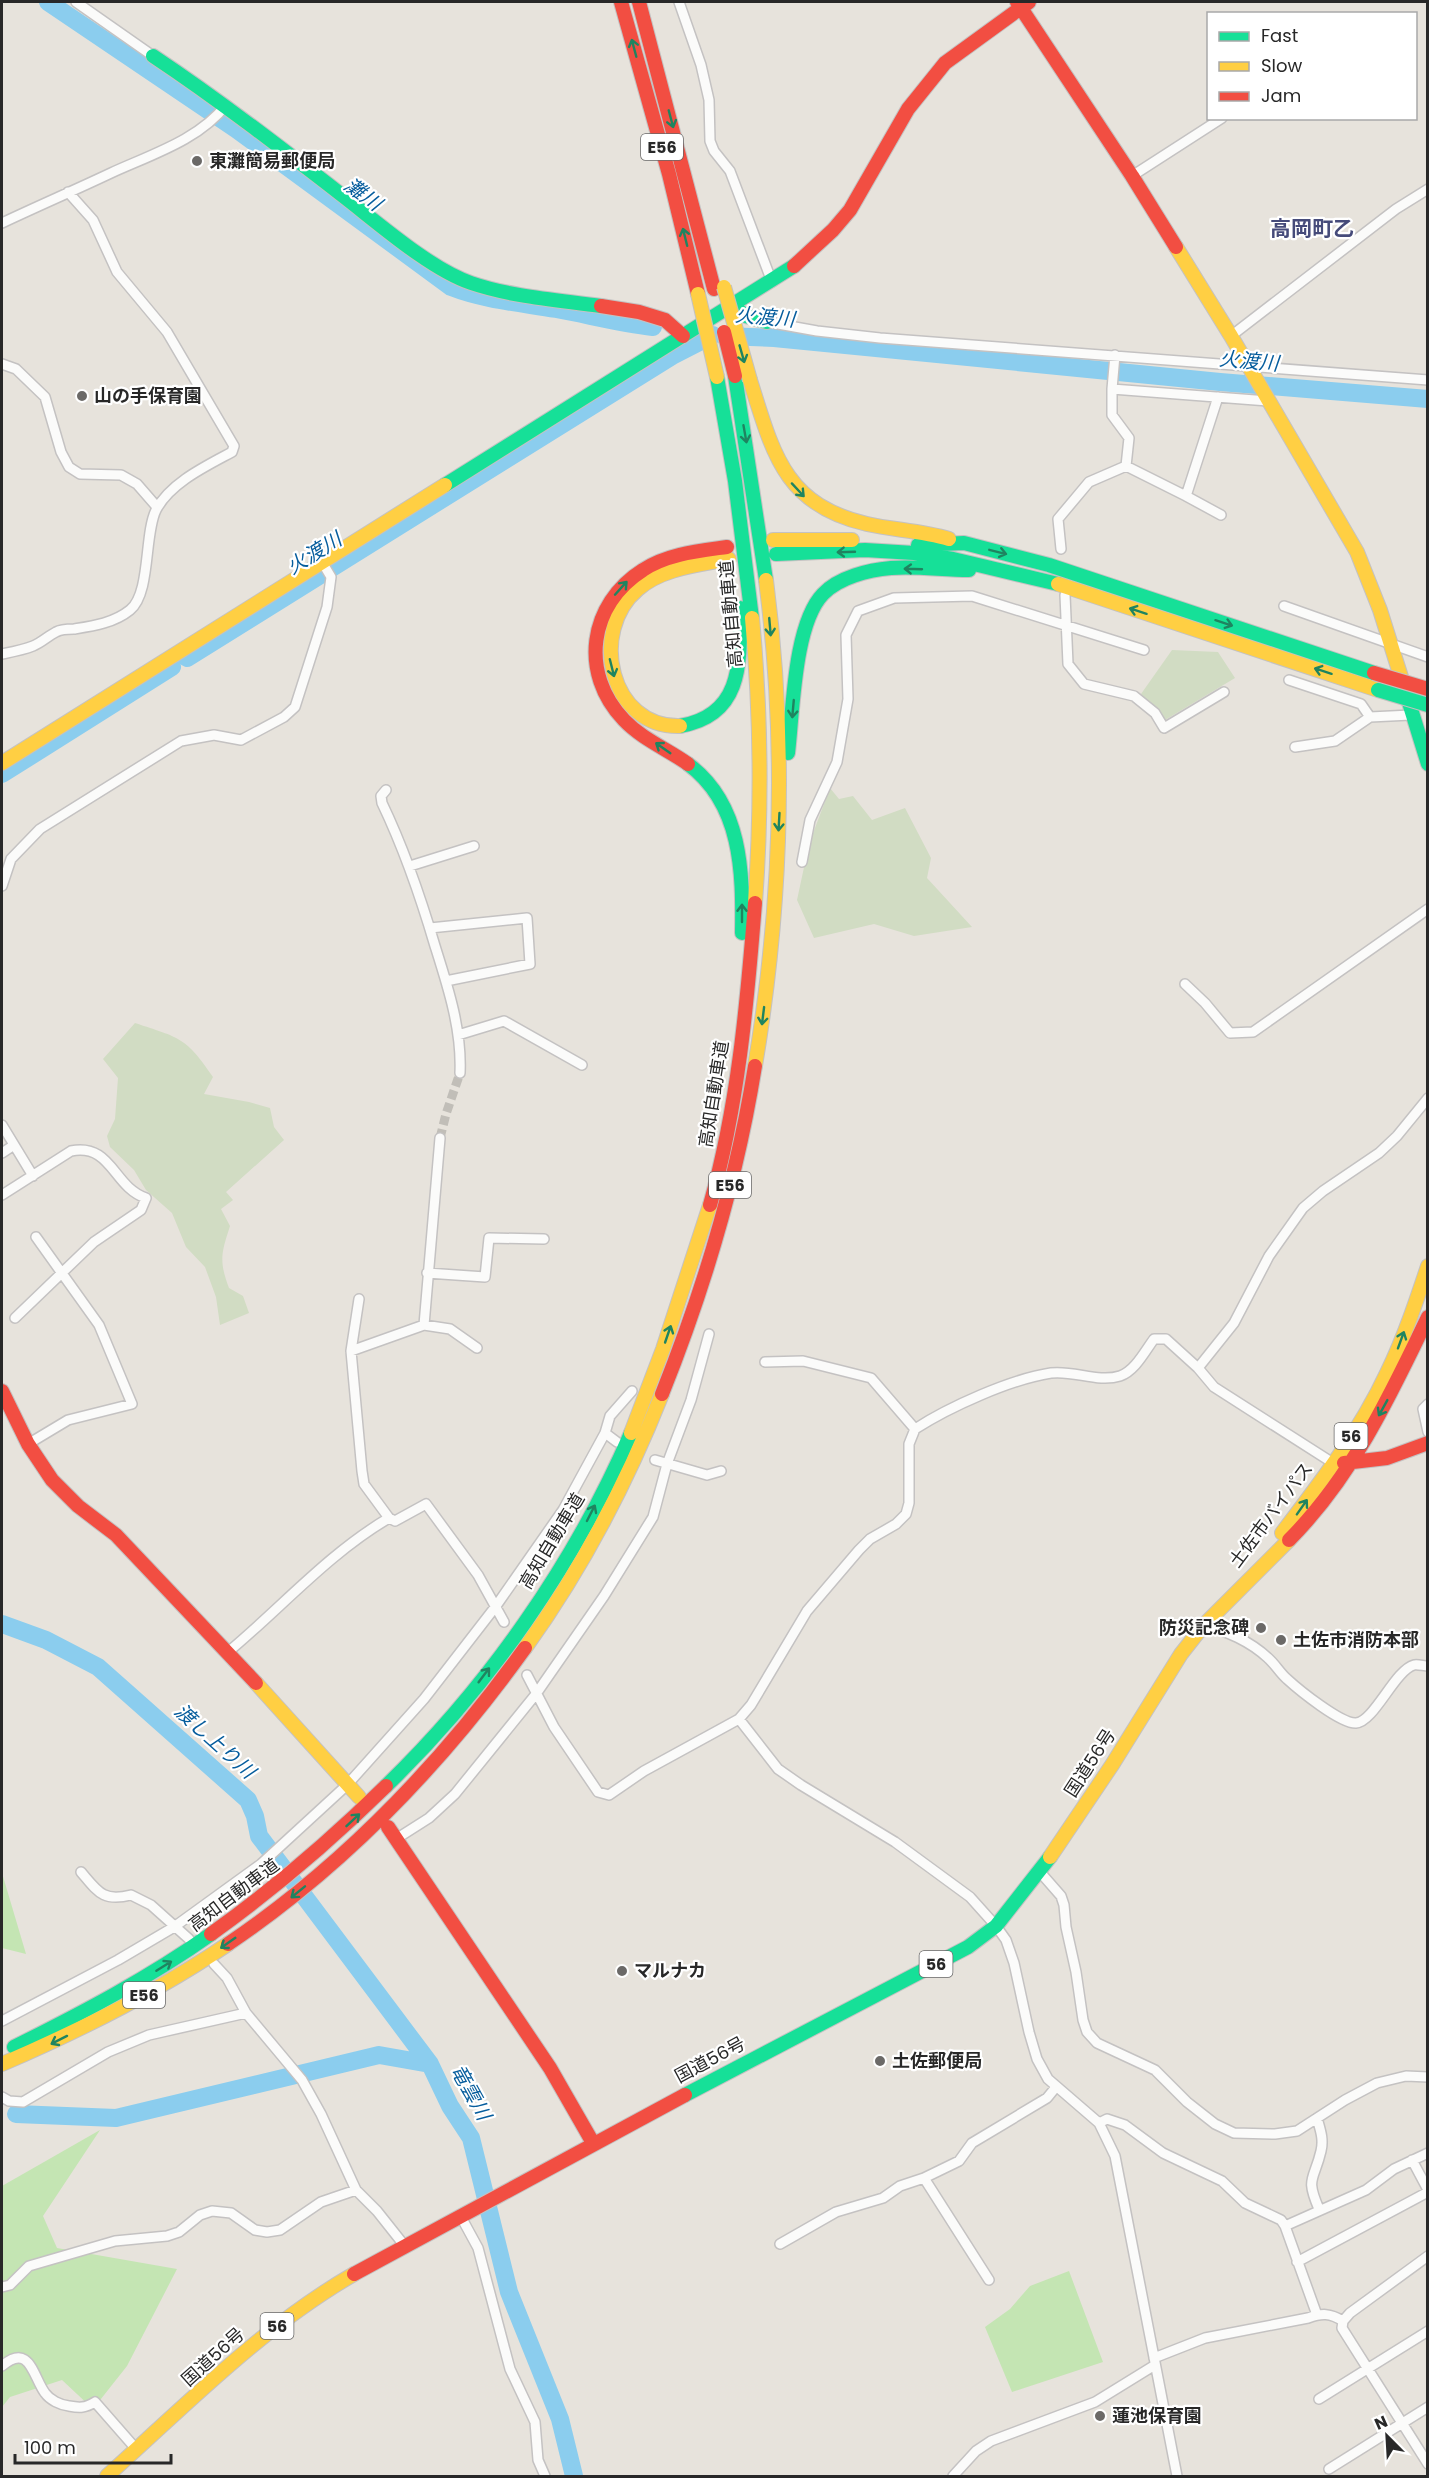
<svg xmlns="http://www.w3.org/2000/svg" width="1429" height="2478" font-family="Poppins,'Noto Sans JP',sans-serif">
<rect width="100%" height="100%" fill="#e7e3dc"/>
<!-- green -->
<path fill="#c4e5b3" d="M2 1873 26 1954 2 1948Z
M100 2130 43 2216 57 2248 177 2269 127 2366 93 2409 62 2380 10 2397 2 2407V2186Z
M1069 2271 1103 2362 1012 2392 985 2327 1010 2309 1030 2286Z"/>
<!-- cemetery -->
<path fill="#d1dcc3" d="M1172 650 1218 652 1235 678 1165 720 1141 694Z
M830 788 839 799 853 796 872 820 905 808 931 858 927 878 972 927 914 936 874 924 814 938 797 900 809 844Z
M135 1023C180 1038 186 1037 213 1077L204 1094 249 1102 270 1108 274 1127 284 1140 226 1192 233 1200 221 1209 230 1226C221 1254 219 1261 229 1288L243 1296 249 1313 220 1325 216 1297 205 1267 186 1247 172 1213 146 1190 134 1170 110 1147 107 1136 115 1119 118 1078 103 1059Z"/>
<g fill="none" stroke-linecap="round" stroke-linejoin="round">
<!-- river -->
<path stroke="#8bcdee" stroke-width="18" d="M48 2 236 129 451 287C484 300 521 303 556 309 589 315 620 323 653 327
M724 336 774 338 1220 382 1428 399
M187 658 672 356 713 335
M2 774 172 667
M2 1624 46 1640 98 1667 248 1800 255 1816 259 1836 430 2064 450 2106 471 2138 509 2292 560 2419 574 2476
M16 2114 116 2118 379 2055 430 2064"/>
<!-- street-tunnel -->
<path stroke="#c1beb8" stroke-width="9" stroke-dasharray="9 4.5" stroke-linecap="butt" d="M440 1138 446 1114 460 1073"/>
<defs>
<path id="street" d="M76 2 153 56
M679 2 701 65 709 100 710 141 714 151 730 171 772 282
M1132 176 1222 118
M2 223C38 206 75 190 111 173 150 155 199 140 226 105
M767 322 817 331 880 338 1428 380
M1231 336 1396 209 1428 189
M1115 355 1112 389 1268 401
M2 364 16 369 45 397 61 452 69 467 80 474 121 475 137 484 157 507
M1112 389V415L1129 438 1126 466 1186 496 1218 397
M1186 496 1221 515
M1061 549 1058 519 1089 482 1126 466
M1065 595 1068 664 1084 684 1134 696 1155 713 1164 728 1224 692
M1284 606 1428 657
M2 654C12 652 23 650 33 646 41 643 48 636 56 632 61 629 68 629 74 629 93 626 114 623 130 610 151 593 144 534 156 510 170 483 206 466 232 452L234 446 167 332 117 272 93 220 68 192
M1289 680 1361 704 1370 717 1411 715
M1295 747 1335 741 1370 717
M386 790 381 796 382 803C405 851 420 895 435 946 448 987 462 1030 460 1073
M802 862 810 820 837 762 848 699 846 635 858 611 894 598 972 596 1144 650
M410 866 474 846
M2 886 11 859 40 829 181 741 214 735 241 740 284 717 295 707 327 607 331 577 322 562
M430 928 527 918 530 964 446 981
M1185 984 1205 1003 1230 1033 1253 1032 1428 909
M458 1035 504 1021 582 1065
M2 1125 33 1176
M2 1153 14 1145
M2 1195 71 1151C112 1143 113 1187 146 1198L141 1210 94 1242 15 1318
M427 1273 485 1277 489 1238 544 1239
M359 1299 351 1351 362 1471 364 1484 389 1518 395 1521 426 1504 478 1575 504 1622
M424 1325 440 1138
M351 1351 424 1325 450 1329 477 1348
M765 1362 803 1361 871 1378 915 1429
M1198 1368 1234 1323 1269 1256 1303 1208 1323 1191 1379 1153 1397 1136 1428 1098
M1428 1404 1423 1409 1428 1432
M605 1433 617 1442
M28 1444 68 1420 132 1404 99 1325 36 1237
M655 1460 707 1475 721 1471
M1203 1626C1226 1630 1251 1642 1268 1658 1275 1664 1280 1673 1287 1679 1299 1690 1341 1724 1356 1723 1374 1722 1395 1670 1414 1665 1417 1664 1424 1666 1428 1666
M228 1652C281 1608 329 1553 389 1518
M527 1675 554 1727 598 1792 609 1795 644 1771 739 1719 751 1705 807 1611 859 1550 870 1539 896 1524 906 1514 909 1503V1444L915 1429C949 1407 1011 1379 1051 1373 1074 1370 1098 1383 1120 1376 1135 1371 1145 1351 1154 1339H1166L1198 1368 1214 1387 1333 1463
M739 1719 778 1769 801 1785 895 1842 970 1897 996 1926 1006 1940 1014 1963 1029 2032 1037 2059 1048 2079 1099 2123 1115 2156 1177 2476
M396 1839 429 1818 455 1794 536 1694 604 1596 653 1517 667 1464 691 1400 709 1334
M81 1872C98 1892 103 1902 131 1895L151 1905 189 1939
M1040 1872 1061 1896 1064 1905 1066 1927 1076 1972 1083 2020 1087 2032 1097 2043 1155 2070 1187 2102 1215 2124 1234 2133 1275 2134 1297 2131 1345 2100 1377 2083 1406 2076 1428 2077
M214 1964 227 1978 246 2013 302 2080 321 2114 356 2190 377 2211 404 2245
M2 2021 118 1960 174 1927 261 1864 347 1785 424 1699 496 1606 563 1510 605 1433 610 1416 632 1391
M2 2097 9 2101 23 2102 108 2052 149 2035 246 2013
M1317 2118C1320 2129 1324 2139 1321 2151 1314 2181 1305 2177 1319 2209
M1099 2123 1107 2119 1125 2125 1163 2153 1222 2181 1245 2203 1281 2220 1285 2226
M1412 2160 1428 2190
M924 2178 989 2280
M460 2215 478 2248 510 2369 535 2422 538 2460 545 2476
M780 2244 836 2212 883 2198 900 2186 924 2178 959 2161 972 2143 1047 2098 1056 2087
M1428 2256 1350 2313 1343 2321 1342 2328 1428 2464
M1297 2262 1428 2192
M2 2287 10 2285 29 2266 115 2241 167 2236 179 2232 200 2215 212 2211 231 2213 255 2230 267 2232 280 2230 321 2202 356 2190
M1317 2315 1285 2226 1366 2190 1394 2169 1428 2153
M1154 2358 1205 2338 1308 2318C1322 2313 1330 2313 1343 2321
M2 2366C30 2342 33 2377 45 2393 50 2400 60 2405 69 2406 80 2408 85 2408 95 2402L137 2450
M1319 2399 1428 2331
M1329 2469 1428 2407
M953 2476 976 2451 991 2441 1095 2402 1155 2365"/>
<path id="fast" d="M153 56C219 100 281 148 343 196 378 223 430 269 471 283 512 297 558 300 601 306
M733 306 746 316 767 322
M735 376 766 580
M717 377 735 481 752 618
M445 485 794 266
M918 545 964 543 1049 565 1374 673
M776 554 865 550 914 553 953 559 1058 584
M1402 680 1428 764
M680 726C744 715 740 661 740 608
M788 753C793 711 794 624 823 594 839 577 869 570 891 568 917 566 943 570 969 570
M688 764C742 804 743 872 742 933
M386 1786C488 1687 574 1565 631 1433
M14 2047C82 2013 149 1978 211 1934
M685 2095 968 1947 996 1926 1050 1857"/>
<path id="slow" d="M1176 247 1231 336 1357 552 1380 610 1402 680
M750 380C773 453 784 505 867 524 894 530 922 531 949 539
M773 540H852
M1058 584 1378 690
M752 618C761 713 762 808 755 903
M680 726C610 728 588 631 638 589 662 568 699 565 729 559
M2 763 445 485
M755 1066C782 905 787 743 766 580
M631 1433 663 1349 710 1205
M1282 1533C1321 1482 1360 1431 1387 1373 1404 1338 1416 1302 1428 1266
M525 1648C582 1569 626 1485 662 1394
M256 1683 359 1797
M1050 1857 1112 1765 1181 1654 1203 1626 1289 1540
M2 2064C81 2030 157 1992 228 1944
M107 2476C186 2405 262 2327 354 2274"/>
<path id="jam" d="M621 2 669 174 698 294
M639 2 714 289
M1017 2 1132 176 1176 247
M794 266 833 230 850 210 908 109 945 63 1029 2
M601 306 639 312 665 320 683 336
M688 764C667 749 642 739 624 720 579 673 589 604 643 570 667 554 699 551 727 547
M710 1205C738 1106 747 1005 755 903
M2 1391 28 1444 52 1480 78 1506 116 1535 256 1683
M662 1394C704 1289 737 1178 755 1066
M1344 1463 1387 1458 1428 1443
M1289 1540C1352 1477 1390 1396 1428 1317
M388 1827 550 2068 593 2143
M211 1934C274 1889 331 1840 386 1786
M228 1944C345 1865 443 1762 525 1648
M354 2274 685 2095"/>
</defs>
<!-- street casing -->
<use href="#street" stroke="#c4c2c2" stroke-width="12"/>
<!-- fast casing -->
<use href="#fast" stroke="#c4c2c2" stroke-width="16"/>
<!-- slow casing -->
<use href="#slow" stroke="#c4c2c2" stroke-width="16"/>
<!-- jam casing -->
<use href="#jam" stroke="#c4c2c2" stroke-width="16"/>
<!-- street -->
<use href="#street" stroke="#fbfbfa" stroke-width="9"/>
<!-- fast -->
<use href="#fast" stroke="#16e098" stroke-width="14"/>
<!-- slow -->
<use href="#slow" stroke="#ffcf43" stroke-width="14"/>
<!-- jam -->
<use href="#jam" stroke="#f24e42" stroke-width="14"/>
<defs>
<path id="fast-bridge" d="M1378 690 1428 705"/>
<path id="slow-bridge" d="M724 287 750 380
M698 294 717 377"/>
<path id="jam-bridge" d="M724 332 735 376
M1374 673 1428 689"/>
</defs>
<!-- fast-bridge casing -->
<use href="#fast-bridge" stroke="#c3c2bf" stroke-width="16" stroke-linecap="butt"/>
<!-- slow-bridge casing -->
<use href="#slow-bridge" stroke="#c3c2bf" stroke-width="16" stroke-linecap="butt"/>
<!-- jam-bridge casing -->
<use href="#jam-bridge" stroke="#c3c2bf" stroke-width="16" stroke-linecap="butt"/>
<!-- fast-bridge -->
<use href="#fast-bridge" stroke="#16e098" stroke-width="14"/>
<!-- slow-bridge -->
<use href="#slow-bridge" stroke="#ffcf43" stroke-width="14"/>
<!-- jam-bridge -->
<use href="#jam-bridge" stroke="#f24e42" stroke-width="14"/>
</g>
<!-- one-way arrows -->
<defs><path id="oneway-shaft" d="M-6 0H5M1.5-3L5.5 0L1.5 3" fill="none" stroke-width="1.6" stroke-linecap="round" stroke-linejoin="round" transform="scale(1.5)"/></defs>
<g stroke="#1f8460">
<use href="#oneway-shaft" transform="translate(634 48) rotate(-105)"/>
<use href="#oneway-shaft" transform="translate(671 119) rotate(75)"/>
<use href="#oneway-shaft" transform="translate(685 237) rotate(-104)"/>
<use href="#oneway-shaft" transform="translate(742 354) rotate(74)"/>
<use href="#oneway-shaft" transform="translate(745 434) rotate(80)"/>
<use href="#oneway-shaft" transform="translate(798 490) rotate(47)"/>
<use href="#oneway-shaft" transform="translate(846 552) rotate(178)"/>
<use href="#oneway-shaft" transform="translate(998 552) rotate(14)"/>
<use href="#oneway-shaft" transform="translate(913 569) rotate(-178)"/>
<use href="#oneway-shaft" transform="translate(621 588) rotate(-48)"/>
<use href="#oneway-shaft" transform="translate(1138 611) rotate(-162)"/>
<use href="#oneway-shaft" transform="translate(1224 623) rotate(18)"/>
<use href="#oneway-shaft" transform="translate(770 627) rotate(85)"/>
<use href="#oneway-shaft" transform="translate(612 668) rotate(76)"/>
<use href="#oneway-shaft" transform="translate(1323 671) rotate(-162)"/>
<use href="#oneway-shaft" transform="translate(793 709) rotate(95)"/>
<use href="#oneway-shaft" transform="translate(663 748) rotate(-145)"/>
<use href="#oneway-shaft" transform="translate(779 822) rotate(93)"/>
<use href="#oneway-shaft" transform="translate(742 913) rotate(-90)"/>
<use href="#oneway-shaft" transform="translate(763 1016) rotate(97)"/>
<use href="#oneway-shaft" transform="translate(668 1334) rotate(-71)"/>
<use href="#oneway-shaft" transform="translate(1401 1340) rotate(-70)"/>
<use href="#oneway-shaft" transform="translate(1383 1408) rotate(119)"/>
<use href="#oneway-shaft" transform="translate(1302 1507) rotate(-55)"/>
<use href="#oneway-shaft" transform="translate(591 1513) rotate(-63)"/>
<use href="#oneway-shaft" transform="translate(484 1675) rotate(-53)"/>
<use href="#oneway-shaft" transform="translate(353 1820) rotate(-43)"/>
<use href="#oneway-shaft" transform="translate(298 1892) rotate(141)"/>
<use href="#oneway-shaft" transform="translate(228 1943) rotate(145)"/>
<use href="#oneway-shaft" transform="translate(164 1966) rotate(-32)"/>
<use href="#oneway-shaft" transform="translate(59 2040) rotate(153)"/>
</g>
<!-- markers -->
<g fill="#6b6967" stroke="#fff" stroke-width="2">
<circle cx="197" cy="161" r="6"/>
<circle cx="82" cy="396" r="6"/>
<circle cx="1261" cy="1628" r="6"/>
<circle cx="1281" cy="1640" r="6"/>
<circle cx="622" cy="1971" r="6"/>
<circle cx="880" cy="2061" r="6"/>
<circle cx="1100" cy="2416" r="6"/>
</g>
<g text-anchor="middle" stroke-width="4.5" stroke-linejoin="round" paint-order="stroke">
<!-- shield labels -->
<g fill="#fff" stroke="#686868" stroke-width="1.5">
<rect x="641" y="134" width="42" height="26" rx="4.5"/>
<rect x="709" y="1172" width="42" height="26" rx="4.5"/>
<rect x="1334.5" y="1423" width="33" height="26" rx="4.5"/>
<rect x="919.5" y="1951" width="33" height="26" rx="4.5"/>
<rect x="123" y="1982" width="42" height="26" rx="4.5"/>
<rect x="260.5" y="2313" width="33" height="26" rx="4.5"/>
</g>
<g font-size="16" font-weight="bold" fill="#282828">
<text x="662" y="153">E56</text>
<text x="730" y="1191">E56</text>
<text x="1351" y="1442">56</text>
<text x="936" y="1970">56</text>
<text x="144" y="2001">E56</text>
<text x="277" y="2332">56</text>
</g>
<!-- poi labels -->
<g font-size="18" font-weight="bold" fill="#282828" stroke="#fff" text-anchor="start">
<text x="209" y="167">東灘簡易郵便局</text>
<text x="94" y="402">山の手保育園</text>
<text x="1249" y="1634" text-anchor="end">防災記念碑</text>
<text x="1293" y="1646">土佐市消防本部</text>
<text x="634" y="1977">マルナカ</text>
<text x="892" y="2067">土佐郵便局</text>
<text x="1112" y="2422">蓮池保育園</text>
</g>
<!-- street labels -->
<g font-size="18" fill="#282828" stroke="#fff">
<text transform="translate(731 614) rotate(-95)" y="6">高知自動車道</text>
<text transform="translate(714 1094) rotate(-81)" y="6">高知自動車道</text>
<text transform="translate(1271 1515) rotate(-53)" y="6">土佐市バイパス</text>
<text transform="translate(552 1541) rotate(-59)" y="6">高知自動車道</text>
<text transform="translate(1090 1763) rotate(-57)" y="6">国道56号</text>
<text transform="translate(234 1895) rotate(-37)" y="6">高知自動車道</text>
<text transform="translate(710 2060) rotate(-28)" y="6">国道56号</text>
<text transform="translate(213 2357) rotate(-42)" y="6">国道56号</text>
</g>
<!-- water labels -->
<g font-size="20" font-style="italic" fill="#065d9d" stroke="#fff">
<text transform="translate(363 194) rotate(36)" y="7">灘川</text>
<text transform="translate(765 317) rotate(5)" y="7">火渡川</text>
<text transform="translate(1249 361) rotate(5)" y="7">火渡川</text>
<text transform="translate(314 553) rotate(-32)" y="7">火渡川</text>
<text transform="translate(215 1741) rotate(42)" y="7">渡し上り川</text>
<text transform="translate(471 2092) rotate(61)" y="7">竜雲川</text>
</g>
<!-- quarter labels -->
<g font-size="21" font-weight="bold" fill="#464b7a" stroke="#fff">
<text x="1312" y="236">高岡町乙</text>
</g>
</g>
<!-- border -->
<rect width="1429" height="2478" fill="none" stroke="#282828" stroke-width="6"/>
<!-- legend -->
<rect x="1207" y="12" width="210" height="108" fill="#ffffff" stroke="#a9a9a9" stroke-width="1.5"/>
<rect x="1219" y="32" width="30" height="9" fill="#16e098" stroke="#a9a9a9" stroke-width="1.5"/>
<text x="1261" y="42" font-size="18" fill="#282828">Fast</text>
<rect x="1219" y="62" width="30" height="9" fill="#ffcf43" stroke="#a9a9a9" stroke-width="1.5"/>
<text x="1261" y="72" font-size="18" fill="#282828">Slow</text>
<rect x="1219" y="92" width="30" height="9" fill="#f24e42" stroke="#a9a9a9" stroke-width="1.5"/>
<text x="1261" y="102" font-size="18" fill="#282828">Jam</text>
<!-- north arrow -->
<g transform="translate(1387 2436) rotate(336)" stroke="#ffffff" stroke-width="4.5" paint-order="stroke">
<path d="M0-4.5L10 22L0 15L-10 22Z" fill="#282828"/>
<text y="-9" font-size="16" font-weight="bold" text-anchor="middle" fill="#282828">N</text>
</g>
<!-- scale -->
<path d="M15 2454v9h156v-9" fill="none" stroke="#282828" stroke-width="3"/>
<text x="24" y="2454" font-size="18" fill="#282828" stroke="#ffffff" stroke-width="4.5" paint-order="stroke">100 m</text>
</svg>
